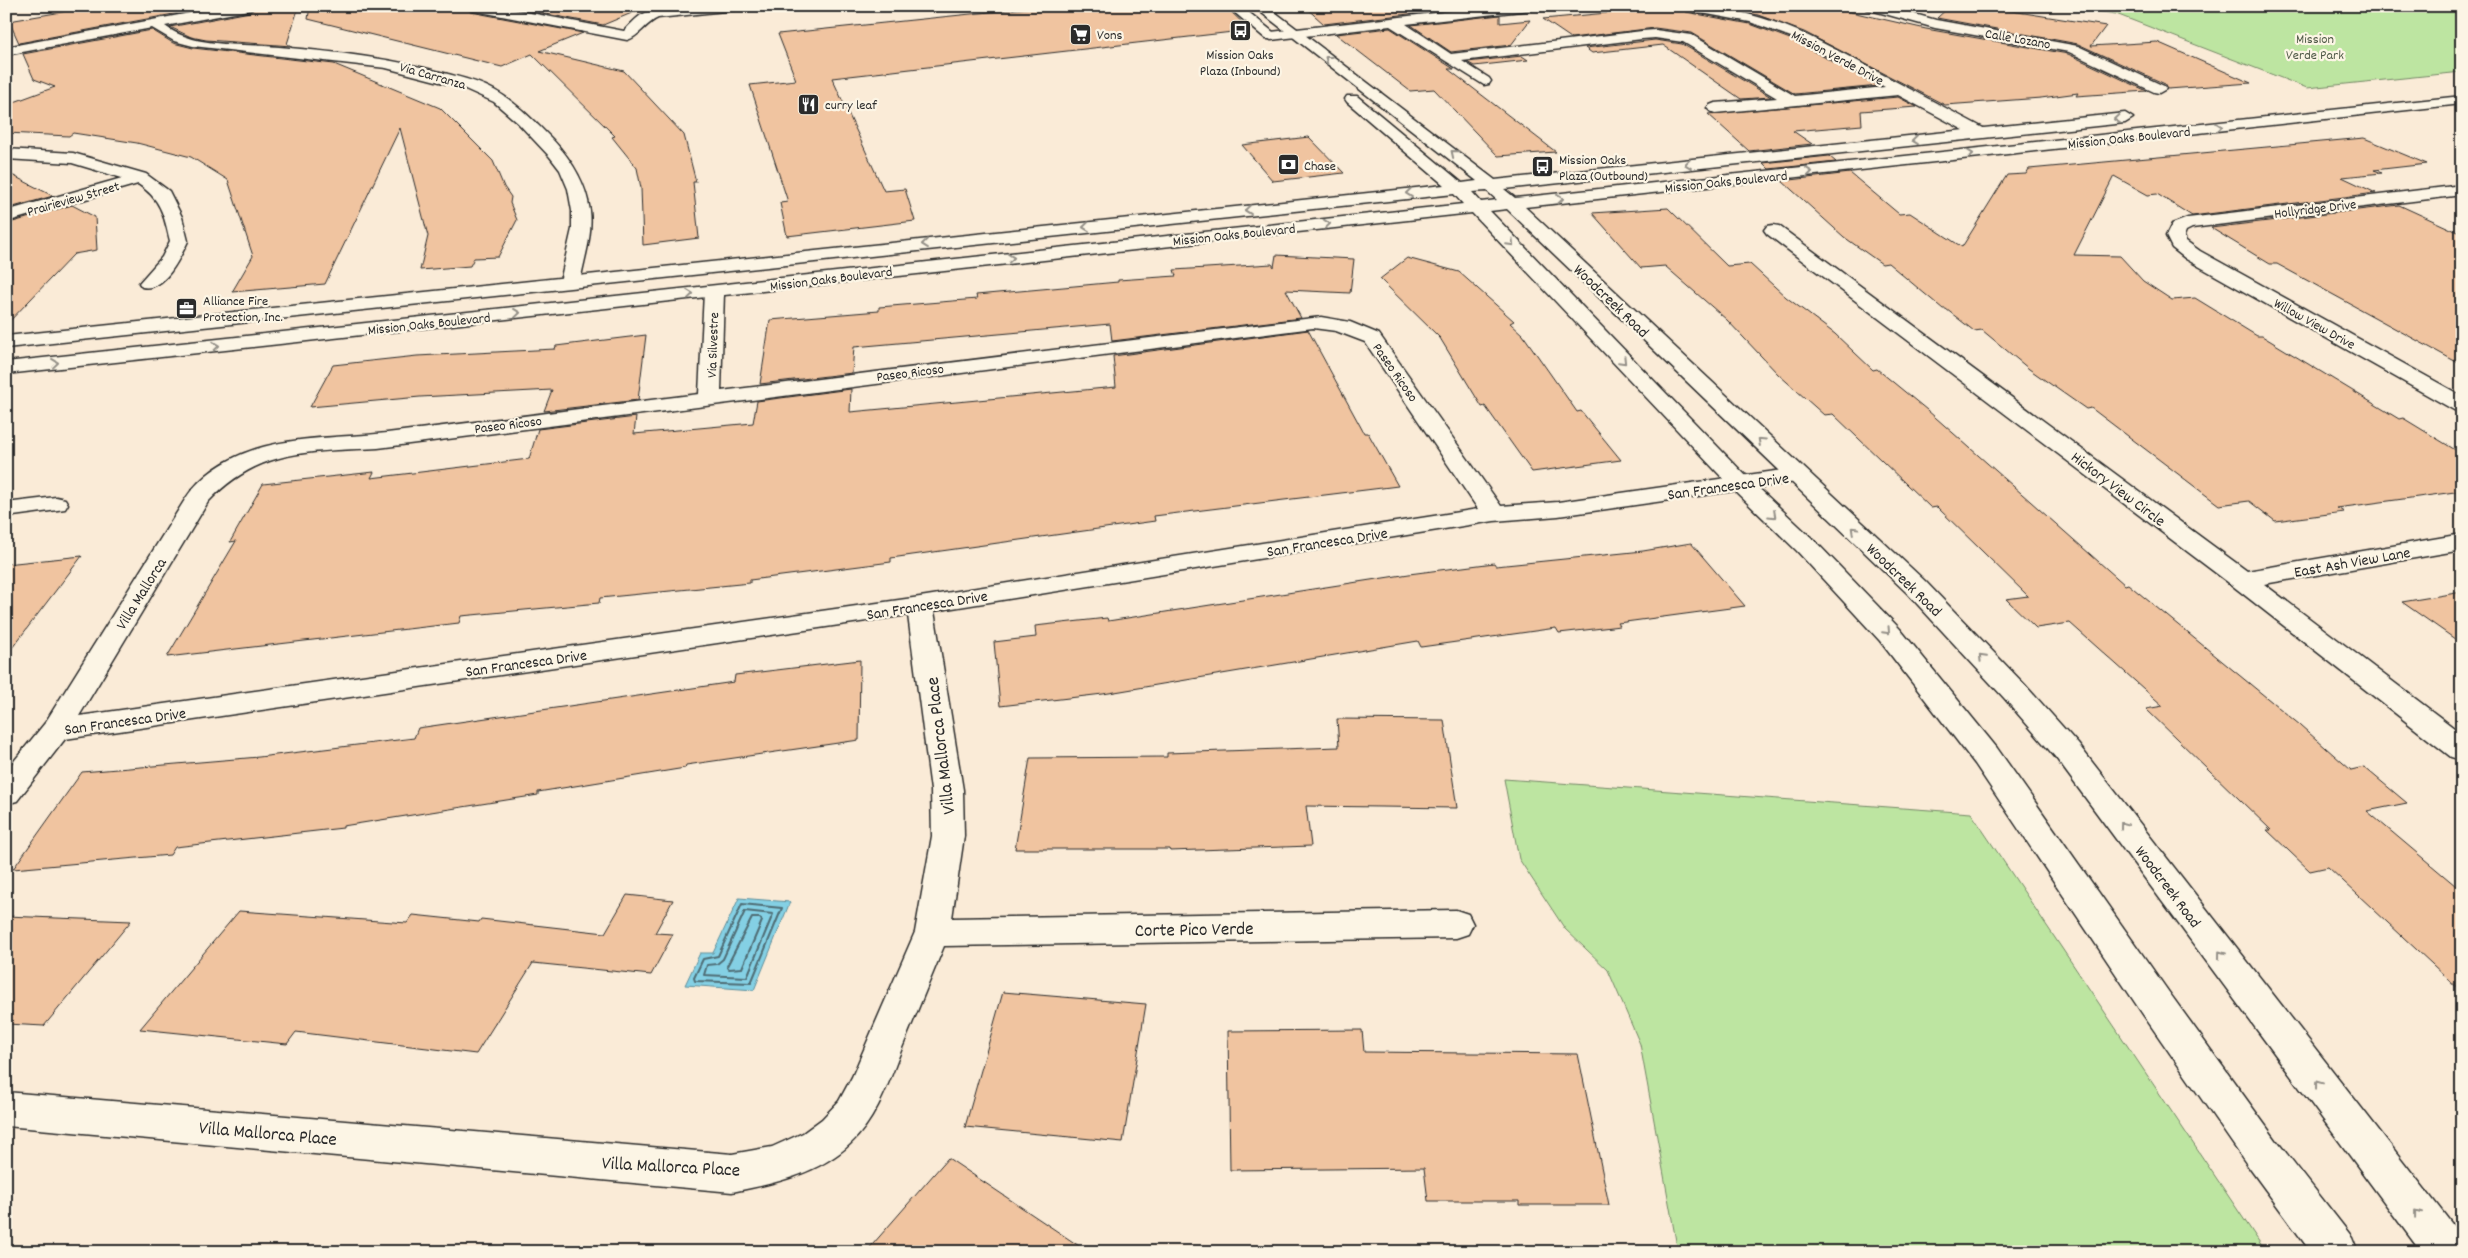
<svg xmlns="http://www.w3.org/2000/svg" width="2468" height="1258" font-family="Dekko,sans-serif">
<rect width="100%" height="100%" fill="#faebd7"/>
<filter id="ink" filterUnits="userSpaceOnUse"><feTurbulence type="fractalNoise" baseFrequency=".02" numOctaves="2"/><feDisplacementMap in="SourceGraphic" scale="10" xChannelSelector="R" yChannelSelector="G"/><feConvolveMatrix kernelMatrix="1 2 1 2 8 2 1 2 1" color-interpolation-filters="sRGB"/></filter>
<g filter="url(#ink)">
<!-- green -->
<path fill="#bde5a1" stroke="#748866" d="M2060 6H2462V72L2307 88 2116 14Z
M1504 779 1971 813 2266 1252H1678L1640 1044 1608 970 1565 929 1519 859Z"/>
<!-- water -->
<path fill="#84d0e4" stroke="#608e9a" d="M739 898 790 902 754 990 685 985 700 953H713Z"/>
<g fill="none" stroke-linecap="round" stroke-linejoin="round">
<!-- shore -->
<path stroke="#4f6d75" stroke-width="2" d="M742 904 782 908 751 983 695 981 694 978 703 959 718 956Z
M745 911 773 914 747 977 704 975 707 965 717 964 723 959Z
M752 918H760L762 921 742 968 729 969 727 966Z"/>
</g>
<!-- building -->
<path fill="#f0c4a0" stroke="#2b2b2b" d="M97 6H216L19 43 9 21Z
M258 6H299L287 44 292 46 206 40 191 37 170 27 250 12Z
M310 6H463L471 12 583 33 539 51 624 71 684 135 696 182H693L699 238 643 245 641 188 637 168 612 137 615 136 532 54 502 67 308 19Z
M505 6H646V7L603 25Z
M1048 6H1225L1250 30 832 78 884 191 905 189 915 221 787 236 780 203 788 202 750 85 796 80 778 34Z
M1304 6H1477L1324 24Z
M1607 6H1678L1686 12 1750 24 1790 39 1879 86 1795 94 1692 33 1655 28 1571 38 1543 19 1607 13Z
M1714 6H1825L1926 29 2068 54 2147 91 2076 96 2078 93 2041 98 1945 105 1804 32 1758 15Z
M1950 6H1980L2106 26 2091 46 2157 42 2251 83 2168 89 2165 84 2078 44 1937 18Z
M1500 15V23L1530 20 1511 45 1451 52 1411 25Z
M1390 28 1454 69H1448L1556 152 1498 156 1434 89 1410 91 1336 34Z
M152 30 173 43 193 48 334 64 440 108 493 161 504 187 511 197 510 203 517 220 498 257 474 258 470 266 420 270 428 236 400 128 325 284 232 292 253 256 228 180 191 157 137 143 73 133 69 136 6 133V105L55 87 34 79 23 54Z
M1655 40 1682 44 1771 97 1741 99 1663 45 1592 53 1585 48Z
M1522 56 1528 60 1474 66 1467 62Z
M1898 97 1917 107 1861 111 1862 125 1793 131 1812 144 1749 151 1708 114Z
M1309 137 1344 173 1273 181 1242 145Z
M2364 138 2427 164 2374 170 2382 173 2342 177 2376 193 2192 216 2157 194 2148 195 2114 176 2074 255 2120 256 2143 281 2172 300 2195 298 2257 336H2262L2399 419 2403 418 2462 454V491L2337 508 2344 512 2275 521 2249 501 2219 505 2091 408 2086 409 2029 369 1982 330 1974 331 1946 309H1943L1888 263 1882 264 1844 237 1782 181 1850 173 1899 214 1910 213 1962 247 2007 175 2026 174 2029 169Z
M1829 156 1836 162 1769 169 1763 163Z
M6 172 53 196 6 209Z
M72 205 95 217 97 250 74 254 6 325V224Z
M2399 205 2462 234V365L2277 264H2270L2211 228Z
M1668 208 1727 266 1750 264 1786 297 1835 334 1873 370 1877 369 1927 410 2125 585 2128 584 2300 725 2351 770 2364 767 2407 803 2367 811 2462 891V992L2328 867 2310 871 2267 830H2271L2146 709 2163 706 2070 623 2036 628 2006 599 2028 596 1937 507 1931 508 1833 414 1824 415 1778 374 1727 320 1665 266 1641 268 1592 213Z
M1276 255 1354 259 1350 293 1286 290 1301 318 1112 341 1110 324 854 347 852 373 760 384 770 320 879 311V307L977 299 976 295 1118 282V280L1176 276 1174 270 1272 264 1274 267Z
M1407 258 1459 272 1514 321 1510 323 1523 335 1577 412 1581 411 1621 460 1532 472 1485 406 1482 407 1440 338 1380 279Z
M1308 330 1364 433H1368L1398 486 1154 516 1155 521 891 558V562L750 580V583L600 598 599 603 461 616 459 623 167 657 236 541 230 542 263 484 374 472 371 478 529 459 538 429 636 417 634 434 753 423 757 401 851 389 850 412 1116 387 1113 356Z
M646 335 638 400 544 411 552 390 420 397 310 407 333 365 417 356 555 349 556 346Z
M1691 543 1745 606 1618 623 1620 626 1559 633 1556 628 1421 647 1418 641 1103 694 1000 706 994 642 1036 637 1035 626 1107 618 1108 621 1409 574 1494 563 1496 566 1643 551Z
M82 556 6 656V564Z
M2462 592V644L2402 602Z
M860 660 859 740 686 765 685 768 538 792V795L343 826V828L175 847 170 855 13 869 82 772 259 757 414 738 418 728 734 682 735 675Z
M1337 719 1444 720 1457 808 1306 806 1311 846 1170 851V849H1015L1030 758 1167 757V753L1339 747Z
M627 895 673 900 655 933 673 934 651 975 533 963 476 1054 296 1032 287 1044 140 1029 239 911 407 923 413 915 479 922 481 919 605 933Z
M6 916 131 921 44 1026 6 1024Z
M1003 992 1146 1004 1123 1142 965 1127Z
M1362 1030 1364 1052 1578 1054 1609 1205H1519V1201H1428L1424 1168 1230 1170 1228 1031Z
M948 1158 1088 1252H866Z"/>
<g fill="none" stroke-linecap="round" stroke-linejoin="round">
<defs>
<path id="minor" d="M228 6H256L250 10 165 26C196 49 243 43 279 47 336 52 393 58 448 74 463 78 480 82 494 90 516 102 534 121 552 139 571 159 586 182 590 211 593 235 584 259 580 282L577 286H563L560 282 572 229V211L568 189 560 170 550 157 518 123 494 102 463 88 386 68 193 46 174 41 152 28 6 55V47Z
M465 6H494L624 31C629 26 635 19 641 15 665 2 713 6 741 6L735 10 658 18C646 23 639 37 627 40L471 10Z
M1495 6H1536L1530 10 1406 24 1451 54 1642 31 1655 30 1692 35 1795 96 1885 87 1791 37 1750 22 1686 10 1680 6C1757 6 1807 34 1872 69 1910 89 1948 109 1987 130L1989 133 1987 136H1975L1898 95 1715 113 1710 111 1707 108 1710 105 1715 103 1777 98 1683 42 1655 38 1642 39 1462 61 1489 78 1491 81 1489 84 1484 85 1390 26 1271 40 1264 36 1271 32Z
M1865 6H1886L1936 20 2078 46 2164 86 2166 89 2159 93 2154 92 2069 52 1935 28 1867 9Z
M6 149 73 153 146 174 169 191 182 217 188 241C180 258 164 292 142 287L139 283 162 257 170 241C164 215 161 199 138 184L6 222V211L122 178 72 163 6 159Z
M2462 185V195L2192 228 2186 231 2184 236 2186 241 2200 251 2462 396V412L2454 410 2186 259 2172 248 2166 236 2172 224 2188 218Z
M1773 225 1779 226 2247 571 2462 534V550L2264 584 2462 734V760L2451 757 2233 586 1767 234 1764 230 1767 226Z
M714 286 721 288 724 292 721 391 1321 317 1350 322 1379 334 1501 506 1558 502 1796 468 1804 470 1808 475 1804 480 1796 482 1558 516 1494 521 934 611 963 790 964 836 952 918 1456 910 1468 914 1473 924 1468 934 1456 938 944 946C930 980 916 1014 902 1048 889 1081 877 1119 850 1144 819 1174 772 1184 732 1192L6 1126V1092L732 1154 772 1147 803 1133 822 1119 839 1101 852 1077 915 932 932 836 931 790 908 615 65 739 17 801 6 804V771L45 723 186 498C202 474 228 458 256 449 298 436 343 438 387 433 491 420 595 407 699 394L704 292 707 288ZM1313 328 1336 331 1365 342 1478 509 920 597 79 716 208 502C258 448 310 452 378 448Z
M56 497 65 499 68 504 65 509 6 517V503Z"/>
<path id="secondary" d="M1227 6H1241L1278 36 1276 39H1266Z
M1253 6H1267L1495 180 2125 113 2133 118 2125 123 1504 189 1515 198 2462 96V104L1525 207 1925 581 2025 685 2078 744 2462 1237V1252H2421L2056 758 2005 699 1907 593 1507 209 1490 211 1748 478 1815 541 1900 629 1997 748 2168 991 2276 1140 2352 1237 2358 1252H2311L2248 1166 2142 1013 1975 764 1880 641 1797 551 1732 488 1472 213 6 374V362L1463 204 1454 194 6 348V336L1444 185 1347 102 1345 99 1347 96H1357L1462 183 1477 181ZM1487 191 1497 200 1481 202 1472 192Z"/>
</defs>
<!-- minor casing -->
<use href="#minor" stroke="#2b2b2b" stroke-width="3"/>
<!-- secondary casing -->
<use href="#secondary" stroke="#2b2b2b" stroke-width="3"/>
<!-- minor -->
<use href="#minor" fill="#fcf5e5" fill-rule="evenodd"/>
<!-- secondary -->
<use href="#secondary" fill="#fcf5e5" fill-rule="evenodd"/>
</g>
<!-- one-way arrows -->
<defs><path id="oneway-chevron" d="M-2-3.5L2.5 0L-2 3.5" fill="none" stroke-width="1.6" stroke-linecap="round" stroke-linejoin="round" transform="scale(1.25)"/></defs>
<g stroke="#949088">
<use href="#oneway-chevron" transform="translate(1328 59) rotate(-143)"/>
<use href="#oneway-chevron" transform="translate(2117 119) rotate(174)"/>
<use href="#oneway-chevron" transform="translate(2219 127) rotate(-6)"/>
<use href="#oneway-chevron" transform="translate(1915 140) rotate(174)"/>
<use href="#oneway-chevron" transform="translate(1454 153) rotate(-141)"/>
<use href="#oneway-chevron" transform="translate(1970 154) rotate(-6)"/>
<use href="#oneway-chevron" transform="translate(1688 164) rotate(174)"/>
<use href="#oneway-chevron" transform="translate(1809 172) rotate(-6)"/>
<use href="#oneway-chevron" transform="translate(1409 193) rotate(174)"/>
<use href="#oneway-chevron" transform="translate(1560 199) rotate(-6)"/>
<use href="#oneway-chevron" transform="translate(1248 210) rotate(174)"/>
<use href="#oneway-chevron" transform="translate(1327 224) rotate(-6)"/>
<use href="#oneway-chevron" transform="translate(1086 227) rotate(174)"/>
<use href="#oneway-chevron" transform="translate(1511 243) rotate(46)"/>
<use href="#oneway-chevron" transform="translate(925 244) rotate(174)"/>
<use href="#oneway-chevron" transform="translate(1011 258) rotate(-6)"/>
<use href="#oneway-chevron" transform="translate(690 294) rotate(-6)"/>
<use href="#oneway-chevron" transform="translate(517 313) rotate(-6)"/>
<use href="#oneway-chevron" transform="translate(216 346) rotate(-6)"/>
<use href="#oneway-chevron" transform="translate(1623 361) rotate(46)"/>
<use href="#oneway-chevron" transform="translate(55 363) rotate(-6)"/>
<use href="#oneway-chevron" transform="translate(1761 441) rotate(-137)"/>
<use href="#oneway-chevron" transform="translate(1773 515) rotate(43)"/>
<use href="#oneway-chevron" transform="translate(1854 530) rotate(-137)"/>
<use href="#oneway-chevron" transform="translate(1887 631) rotate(47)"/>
<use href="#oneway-chevron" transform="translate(1982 657) rotate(-134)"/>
<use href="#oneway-chevron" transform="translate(2123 825) rotate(-127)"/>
<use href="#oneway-chevron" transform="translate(2221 954) rotate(-127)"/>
<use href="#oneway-chevron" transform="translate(2318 1084) rotate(-127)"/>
<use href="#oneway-chevron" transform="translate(2417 1213) rotate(-128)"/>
</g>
</g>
<!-- icons -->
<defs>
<symbol id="bus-square" viewBox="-11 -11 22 22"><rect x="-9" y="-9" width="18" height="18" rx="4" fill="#2b2b2b" stroke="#fcf5e5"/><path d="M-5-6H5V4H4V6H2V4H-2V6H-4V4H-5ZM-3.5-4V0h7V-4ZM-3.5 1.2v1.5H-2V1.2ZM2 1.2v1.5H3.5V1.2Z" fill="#fff"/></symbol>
<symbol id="supermarket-square" viewBox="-11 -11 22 22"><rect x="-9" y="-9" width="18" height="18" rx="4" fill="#2b2b2b" stroke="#fcf5e5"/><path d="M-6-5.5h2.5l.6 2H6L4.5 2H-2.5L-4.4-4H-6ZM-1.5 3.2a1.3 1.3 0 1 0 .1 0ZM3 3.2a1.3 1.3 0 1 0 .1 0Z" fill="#fff"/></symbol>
<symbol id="restaurant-square" viewBox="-11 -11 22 22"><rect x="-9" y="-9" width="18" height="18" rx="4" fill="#2b2b2b" stroke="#fcf5e5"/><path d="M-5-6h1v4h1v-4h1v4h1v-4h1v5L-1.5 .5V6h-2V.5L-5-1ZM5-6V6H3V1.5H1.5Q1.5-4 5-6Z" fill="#fff"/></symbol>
<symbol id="bank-square" viewBox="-11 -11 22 22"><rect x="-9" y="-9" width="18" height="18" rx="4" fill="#2b2b2b" stroke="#fcf5e5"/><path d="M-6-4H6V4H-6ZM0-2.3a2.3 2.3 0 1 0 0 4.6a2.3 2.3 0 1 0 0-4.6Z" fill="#fff"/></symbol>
<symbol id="office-square" viewBox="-11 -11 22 22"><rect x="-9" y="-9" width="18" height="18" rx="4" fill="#2b2b2b" stroke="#fcf5e5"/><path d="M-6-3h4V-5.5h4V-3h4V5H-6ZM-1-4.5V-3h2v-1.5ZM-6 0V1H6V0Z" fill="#fff"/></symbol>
</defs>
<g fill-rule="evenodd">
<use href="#bus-square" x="1228" y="18" width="25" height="25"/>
<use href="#supermarket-square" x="1068" y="22" width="25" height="25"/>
<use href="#restaurant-square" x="796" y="92" width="25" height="25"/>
<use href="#bank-square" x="1276" y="152" width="25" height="25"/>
<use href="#bus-square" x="1530" y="154" width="25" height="25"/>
<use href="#office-square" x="174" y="296" width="25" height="25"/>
</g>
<g text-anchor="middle" stroke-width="4.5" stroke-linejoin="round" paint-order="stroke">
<!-- far-poi labels -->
<g font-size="14" fill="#2b2b2b" stroke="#fcf5e5" text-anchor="start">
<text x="1097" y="39">Vons</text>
<text x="1240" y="59" text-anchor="middle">Mission Oaks<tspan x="1240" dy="16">Plaza (Inbound)</tspan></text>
<text x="825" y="109">curry leaf</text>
<text x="1559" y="164">Mission Oaks<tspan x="1559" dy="16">Plaza (Outbound)</tspan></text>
<text x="1304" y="170">Chase</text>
<text x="203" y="305">Alliance Fire<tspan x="203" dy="16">Protection, Inc.</tspan></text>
</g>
<!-- far-street labels -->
<g font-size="14" fill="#2b2b2b" stroke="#fcf5e5">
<text transform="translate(2018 38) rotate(10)" y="5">Calle Lozano</text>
<text transform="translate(1838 57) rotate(28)" y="5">Mission Verde Drive</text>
<text transform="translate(433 75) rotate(16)" y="5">Via Carranza</text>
<text transform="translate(2129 137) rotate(-6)" y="5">Mission Oaks Boulevard</text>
<text transform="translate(1726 181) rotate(-6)" y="5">Mission Oaks Boulevard</text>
<text transform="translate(73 198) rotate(-16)" y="5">Prairieview Street</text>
<text transform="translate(2315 208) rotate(-7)" y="5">Hollyridge Drive</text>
<text transform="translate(1234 234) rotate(-6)" y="5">Mission Oaks Boulevard</text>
<text transform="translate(831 278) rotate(-7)" y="5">Mission Oaks Boulevard</text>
<text transform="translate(429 323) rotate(-6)" y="5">Mission Oaks Boulevard</text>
<text transform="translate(2315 323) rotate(29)" y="5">Willow View Drive</text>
<text transform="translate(712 345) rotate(-88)" y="5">Via Silvestre</text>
<text transform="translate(910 372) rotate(-7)" y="5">Paseo Ricoso</text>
<text transform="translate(1396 372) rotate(55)" y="5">Paseo Ricoso</text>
<text transform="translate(508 424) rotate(-7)" y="5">Paseo Ricoso</text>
</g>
<!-- far-park labels -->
<g font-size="14" fill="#505a48" stroke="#fcf5e5">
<text x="2315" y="43">Mission<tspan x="2315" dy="16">Verde Park</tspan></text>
</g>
<!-- street labels -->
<g font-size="16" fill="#2b2b2b" stroke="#fcf5e5">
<text transform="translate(1612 300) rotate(44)" y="6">Woodcreek Road</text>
<text transform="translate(1728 485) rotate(-8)" y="6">San Francesca Drive</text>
<text transform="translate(2119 488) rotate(37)" y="6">Hickory View Circle</text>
<text transform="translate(1327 541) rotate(-9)" y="6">San Francesca Drive</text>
<text transform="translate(2352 561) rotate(-10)" y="6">East Ash View Lane</text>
<text transform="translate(1905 579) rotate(44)" y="6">Woodcreek Road</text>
<text transform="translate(140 593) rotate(-58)" y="6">Villa Mallorca</text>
<text transform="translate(927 604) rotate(-9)" y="6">San Francesca Drive</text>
<text transform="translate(526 662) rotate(-8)" y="6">San Francesca Drive</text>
<text transform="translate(125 720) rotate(-8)" y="6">San Francesca Drive</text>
<text transform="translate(2169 886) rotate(53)" y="6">Woodcreek Road</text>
</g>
<!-- near-street labels -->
<g font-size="19" fill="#2b2b2b" stroke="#fcf5e5">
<text transform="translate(939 746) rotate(-97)" y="7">Villa Mallorca Place</text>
<text transform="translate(1194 928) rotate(-1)" y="7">Corte Pico Verde</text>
<text transform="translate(268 1132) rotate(5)" y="7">Villa Mallorca Place</text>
<text transform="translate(671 1165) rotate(3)" y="7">Villa Mallorca Place</text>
</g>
</g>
<!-- margin -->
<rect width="2468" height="1258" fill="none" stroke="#fcf5e5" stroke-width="25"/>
<rect x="12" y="12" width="2443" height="1233" fill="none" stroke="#2b2b2b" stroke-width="2" filter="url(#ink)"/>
</svg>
